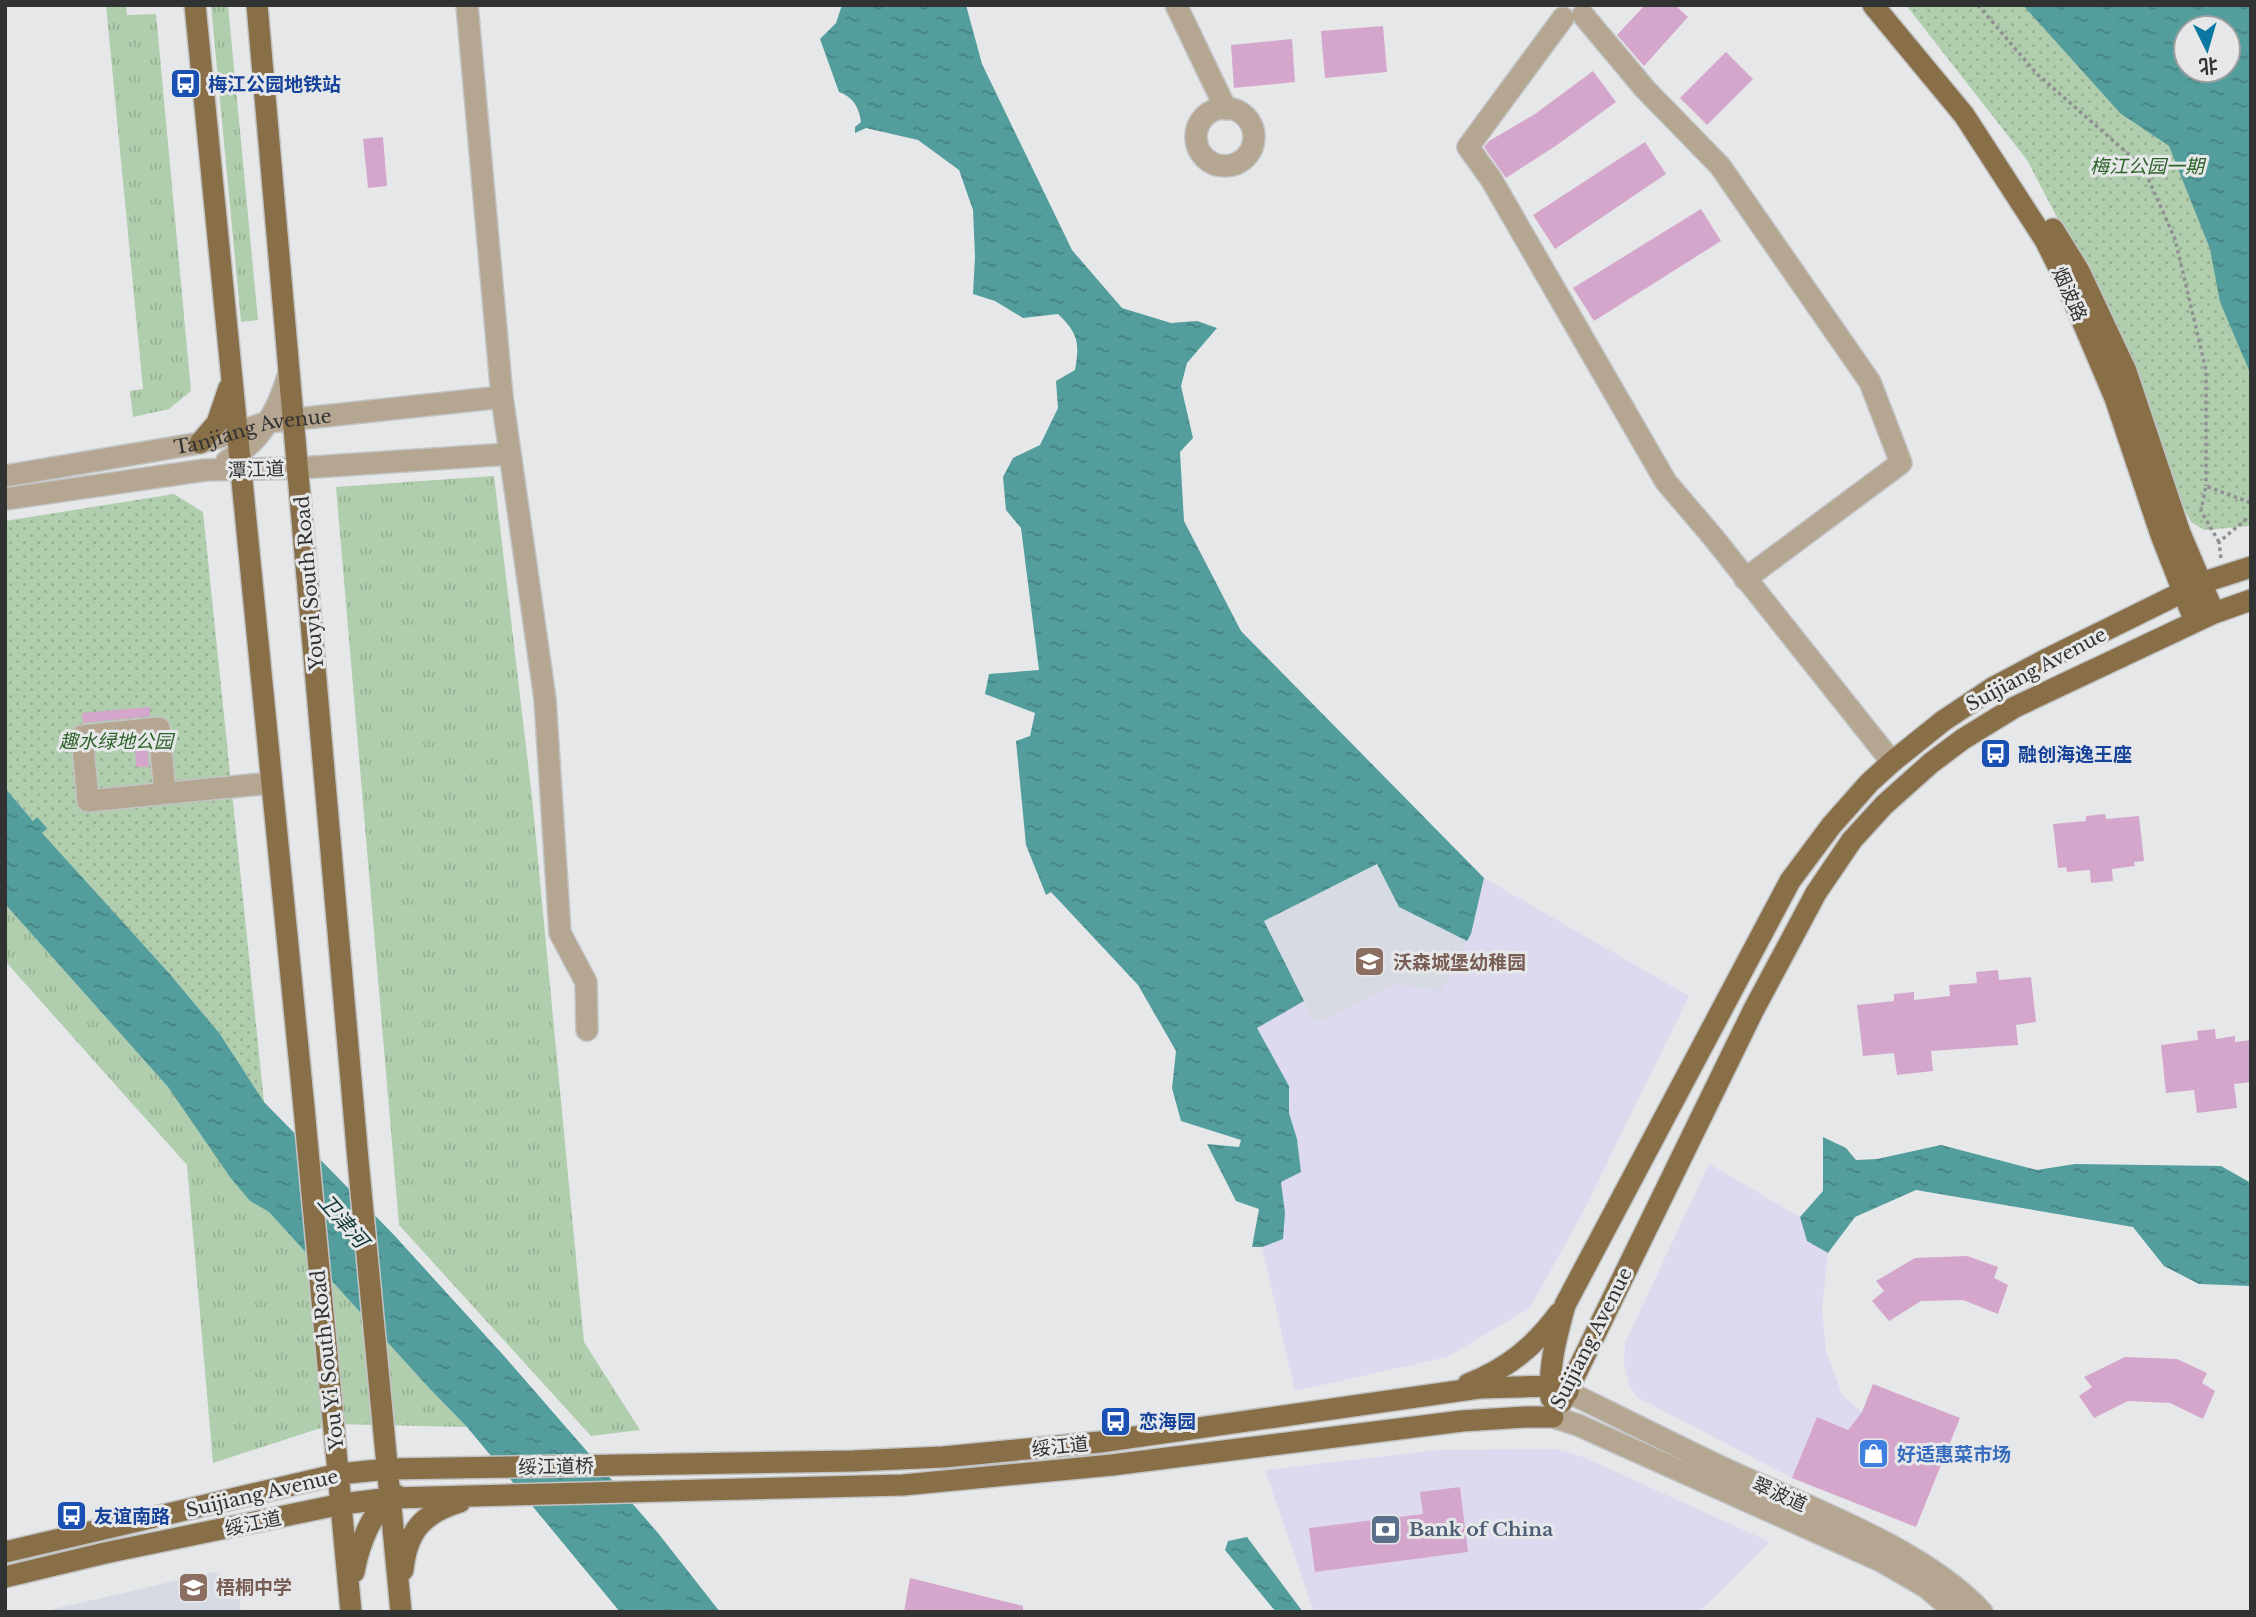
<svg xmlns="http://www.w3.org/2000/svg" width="2256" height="1617" font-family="'Libre Baskerville','Noto Sans SC',serif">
<defs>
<pattern id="grass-tufts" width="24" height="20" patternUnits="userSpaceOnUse" patternTransform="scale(1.75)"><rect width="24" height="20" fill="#b0cead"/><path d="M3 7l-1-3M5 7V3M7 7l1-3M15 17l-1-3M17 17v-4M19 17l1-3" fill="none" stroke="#98b195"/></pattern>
<pattern id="park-dots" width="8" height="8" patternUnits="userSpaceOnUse" patternTransform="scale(1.75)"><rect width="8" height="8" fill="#b0cead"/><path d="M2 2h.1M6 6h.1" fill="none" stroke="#98b195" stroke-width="1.8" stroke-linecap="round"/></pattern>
<pattern id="water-ripples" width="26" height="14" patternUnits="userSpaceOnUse" patternTransform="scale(1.75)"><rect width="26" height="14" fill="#539e9d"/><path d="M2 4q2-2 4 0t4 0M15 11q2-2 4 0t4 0" fill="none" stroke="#458181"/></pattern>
</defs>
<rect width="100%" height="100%" fill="#e6e7e9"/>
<!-- commercial -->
<path fill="#dddaf0" d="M1484 878 1689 996 1583 1212 1530 1308 1447 1357 1295 1391 1262 1247 1283 1239 1281 1182 1301 1172 1297 1139 1289 1113V1086L1257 1028 1304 1001 1315 1023 1394 984 1441 990 1471 934Z
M1709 1164 1800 1217 1807 1241 1828 1253 1822 1310 1826 1351 1842 1395 1862 1412 1848 1430 1817 1418 1792 1478 1637 1397 1629 1385 1624 1364 1625 1343Z
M1555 1449 1581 1456 1770 1542 1699 1612H1314L1265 1470 1438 1450Z"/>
<!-- built -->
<path fill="#d6dae3" d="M1377 864 1399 907 1467 941 1441 991 1394 984 1315 1023 1264 921Z
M214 1572 230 1579 239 1594 241 1612H41Z"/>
<!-- grass -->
<path fill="url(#grass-tufts)" d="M106 5H126L127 15 156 14 191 391 169 409 133 417 130 391 143 389Z
M211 5H228L258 320 241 322Z
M494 476 532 797 584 1342 640 1430 591 1436 399 1225 336 487Z
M5 904 168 1087 250 1201 269 1212 429 1388 467 1427 333 1424 213 1463 187 1165 5 961Z"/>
<!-- park -->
<path fill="url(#park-dots)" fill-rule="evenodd" d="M1906 5H2251V526L2204 530 2191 522 2180 500 2129 355 2027 160ZM2186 28H2228V70H2186Z
M174 494 203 512 264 1102 220 1034 169 973 41 833 46 827 37 818 33 821 5 788V521Z"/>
<!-- water -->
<path fill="url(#water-ripples)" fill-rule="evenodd" d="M842 5H966L982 64 1072 250 1122 308 1171 323 1197 321 1217 328 1187 363 1181 386 1193 438 1180 452 1184 521 1241 631 1484 878 1471 934 1467 941 1399 907 1377 864 1264 921 1304 1001 1257 1028 1289 1086V1113L1297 1139 1301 1172 1281 1182 1285 1213 1283 1239 1262 1247H1252L1259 1209 1236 1201 1207 1144 1239 1147 1241 1140 1181 1121 1172 1088 1176 1051 1138 985 1051 892 1046 895 1026 845 1016 741 1030 736 1035 713 985 694 989 674 1039 670 1021 528 1006 510 1003 477 1013 458 1040 445 1058 408 1056 381 1075 370C1080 343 1078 333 1058 314L1023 318 995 301 973 294 975 257 973 210 959 170 918 140 866 128 855 133V127L861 122C859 107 853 97 839 92L820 39 836 23Z
M2023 5H2251V375L2220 302 2210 249 2169 146 2120 113ZM2186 28H2228V70H2186Z
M5 788 33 821 37 817 47 828 42 833 169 973 220 1034 264 1102 394 1235 505 1357 658 1533 720 1612H620L467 1427 429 1388 269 1212 250 1201 230 1177 168 1087 5 904Z
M1823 1137 1846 1148 1856 1160 1877 1159 1941 1145 2037 1170 2075 1164 2221 1166 2251 1183V1286L2199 1284 2164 1266 2133 1227 1916 1190 1855 1217 1828 1253 1807 1241 1800 1217 1823 1191Z
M1247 1537 1303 1612H1276L1225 1550 1228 1541Z"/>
<!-- building -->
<path fill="#d5a6cb" d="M1645 5H1675L1688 17 1644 66 1617 35Z
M1383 26 1387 72 1325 78 1321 31Z
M1292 39 1295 82 1234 88 1231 45Z
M1726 52 1753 79 1707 125 1680 98Z
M1593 71 1616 102 1557 145 1506 178 1484 147 1489 141 1535 114Z
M383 137 387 186 368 188 363 139Z
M1645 142 1666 174 1555 249 1533 215Z
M1701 209 1721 241 1594 321 1573 288Z
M150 707V716L83 723 82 713Z
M147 742 149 767H136L135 744Z
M2105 814 2106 819 2139 816 2144 861 2134 862 2135 866 2112 869 2113 881 2091 883 2090 870 2067 872 2066 867 2058 868 2053 824 2086 821V816Z
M1998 970 1999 980 2031 977 2036 1022 2016 1025 2018 1045 1931 1051 1933 1071 1897 1075 1894 1053 1863 1056 1857 1005 1894 1001V994L1914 992V1000L1950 996 1949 985 1977 983 1976 972Z
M2215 1029 2216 1039 2235 1036V1042L2251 1040V1082L2234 1084 2237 1108 2197 1113 2194 1090 2166 1093 2161 1045 2198 1040 2197 1031Z
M1967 1256 1998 1267 1994 1278 2008 1285 1998 1314 1963 1300 1921 1301 1889 1321 1872 1301 1884 1291 1876 1281 1915 1258Z
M2125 1357 2177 1359 2207 1373 2202 1383 2215 1391 2203 1419 2170 1403 2128 1401 2094 1418 2079 1396 2092 1387 2084 1377Z
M1873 1384 1960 1418 1916 1527 1792 1478 1817 1417 1848 1430 1862 1412Z
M1460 1487 1468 1552 1315 1572 1309 1528 1423 1514 1420 1492Z
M910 1578 1023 1606V1612H904Z"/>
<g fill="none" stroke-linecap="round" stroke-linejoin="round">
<defs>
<g id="minor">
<path d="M467 5 502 397 545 699 560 933 586 982 587 1030"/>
<path d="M1176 5 1226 109"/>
<path d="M1583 15 1645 89 1720 166 1870 382 1901 463 1745 579"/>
<path d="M1563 18 1468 147 1491 179 1666 482 1713 537 1892 762"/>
<circle cx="1225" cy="137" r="29"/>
<path d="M227 461C262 441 278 410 289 373"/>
<path id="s1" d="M5 476 200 443 269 422 502 397"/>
<path d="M5 499 205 470 299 468 509 454"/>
<path d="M165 793 159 728 82 736 88 801 272 783"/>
<path d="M1568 1392C1624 1419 1680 1448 1736 1474 1813 1509 1925 1550 1982 1612"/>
<path d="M1553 1417 1578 1425 1881 1561 1926 1587 1955 1612"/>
</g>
<path id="major" d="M195 5 304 1108 351 1612
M257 5 358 1160 401 1612
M1873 5 1964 115 2045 240 2064 278 2115 398 2161 535 2195 622
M2053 229 2079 271 2126 371 2180 533 2214 613
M200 443 217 423 229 388
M1468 1384C1507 1369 1535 1346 1559 1313
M1551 1398C1548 1366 1557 1335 1565 1305L1790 881 1831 826 1869 783 1892 762 1943 721 1994 687 2045 660 2201 583 2251 567
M1562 1402 1753 1011 1816 893 1852 840 1884 805 1931 763 1963 739 2015 707 2214 613 2251 600
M5 1552 339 1474 388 1469 853 1461 943 1457 1100 1442 1479 1388 1550 1386 1568 1392
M403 1570C407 1531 423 1513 460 1502
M354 1572C359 1545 371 1510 396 1495
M5 1577 105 1553 342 1504 391 1498 903 1485 1112 1465 1462 1421 1525 1417H1553"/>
</defs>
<!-- minor casing -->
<use href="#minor" stroke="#c2c3c4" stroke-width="24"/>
<!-- major casing -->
<use href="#major" stroke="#c2c3c4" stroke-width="24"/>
<!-- path -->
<path stroke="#909192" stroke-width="3.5" stroke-dasharray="3.5 3.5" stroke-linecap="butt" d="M1978 5 2036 73 2143 167 2175 239 2206 370V486
M2219 542 2201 511 2206 486 2251 503
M2221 558 2219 542 2251 515"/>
<!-- minor -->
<use href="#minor" stroke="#b4a691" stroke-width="21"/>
<!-- major -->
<use href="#major" stroke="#886f48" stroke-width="21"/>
</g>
<!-- icons -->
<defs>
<symbol id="bus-square" viewBox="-11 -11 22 22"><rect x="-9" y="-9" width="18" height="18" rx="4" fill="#1a4fb4" stroke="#e6e7e9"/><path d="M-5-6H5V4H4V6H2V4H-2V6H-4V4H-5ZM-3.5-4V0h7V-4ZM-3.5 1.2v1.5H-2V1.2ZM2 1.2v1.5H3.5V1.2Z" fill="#fff"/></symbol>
<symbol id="school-square" viewBox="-11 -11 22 22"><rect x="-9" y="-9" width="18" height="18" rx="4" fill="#8d6e63" stroke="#e6e7e9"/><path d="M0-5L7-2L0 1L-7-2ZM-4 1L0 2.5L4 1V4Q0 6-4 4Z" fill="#fff"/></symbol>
<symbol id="shop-square" viewBox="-11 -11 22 22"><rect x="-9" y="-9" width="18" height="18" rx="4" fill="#3f7fe0" stroke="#e6e7e9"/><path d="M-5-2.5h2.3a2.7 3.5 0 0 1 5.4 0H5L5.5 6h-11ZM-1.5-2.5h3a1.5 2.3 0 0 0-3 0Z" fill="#fff"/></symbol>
<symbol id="bank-square" viewBox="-11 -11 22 22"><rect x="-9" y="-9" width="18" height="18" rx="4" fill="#5c6f8a" stroke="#e6e7e9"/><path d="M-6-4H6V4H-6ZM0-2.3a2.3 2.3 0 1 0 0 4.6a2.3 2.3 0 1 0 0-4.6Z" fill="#fff"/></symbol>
</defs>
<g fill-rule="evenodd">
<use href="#bus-square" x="168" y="66" width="35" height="35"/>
<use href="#bus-square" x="1978" y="736" width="35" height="35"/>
<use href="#school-square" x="1352" y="944" width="35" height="35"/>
<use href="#bus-square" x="1098" y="1404" width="35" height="35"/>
<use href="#shop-square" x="1856" y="1436" width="35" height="35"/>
<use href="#bus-square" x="54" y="1498" width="35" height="35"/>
<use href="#bank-square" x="1368" y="1512" width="35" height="35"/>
<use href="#school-square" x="176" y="1570" width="35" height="35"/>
</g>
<g text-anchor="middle" stroke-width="6" stroke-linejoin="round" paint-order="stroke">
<!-- transit labels -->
<g font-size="19" font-weight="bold" fill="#164399" stroke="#e6e7e9" text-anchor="start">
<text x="208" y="91">梅江公园地铁站</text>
<text x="2018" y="761">融创海逸王座</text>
<text x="1139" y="1428">恋海园</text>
<text x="94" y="1523">友谊南路</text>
</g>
<!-- park labels -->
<g font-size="19" font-style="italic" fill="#2d6229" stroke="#e6e7e9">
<text x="2147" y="173">梅江公园一期</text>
<text x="116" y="748">趣水绿地公园</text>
</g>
<!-- street labels -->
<g font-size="19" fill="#313232" stroke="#e6e7e9">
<text transform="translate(2070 294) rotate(66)" y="7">烟波路</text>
<text dy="7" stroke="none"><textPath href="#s1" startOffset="252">Tanjiang Avenue</textPath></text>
<text transform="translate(256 469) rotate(-2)" y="7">潭江道</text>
<text transform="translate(309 583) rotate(-95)" y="7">Youyi South Road</text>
<text transform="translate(2036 669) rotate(-28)" y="7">Suijiang Avenue</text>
<text transform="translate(1591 1338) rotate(-63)" y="7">Suijiang Avenue</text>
<text transform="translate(327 1360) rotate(-96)" y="7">You Yi South Road</text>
<text transform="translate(1060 1446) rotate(-6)" y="7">绥江道</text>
<text transform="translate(556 1466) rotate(-1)" y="7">绥江道桥</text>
<text transform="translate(262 1493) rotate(-13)" y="7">Suijiang Avenue</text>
<text transform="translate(1780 1494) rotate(24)" y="7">翠波道</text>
<text transform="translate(253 1523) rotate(-12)" y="7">绥江道</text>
</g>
<!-- education labels -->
<g font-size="19" font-weight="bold" fill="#785e54" stroke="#e6e7e9" text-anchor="start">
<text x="1393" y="969">沃森城堡幼稚园</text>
<text x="216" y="1594">梧桐中学</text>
</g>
<!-- shop labels -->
<g font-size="19" font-weight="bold" fill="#366cbe" stroke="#e6e7e9" text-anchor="start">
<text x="1897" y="1461">好适惠菜市场</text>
</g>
<!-- service labels -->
<g font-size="19" font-weight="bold" fill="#4e5e75" stroke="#e6e7e9" text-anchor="start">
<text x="1409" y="1536">Bank of China</text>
</g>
<!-- water labels -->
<g font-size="21" font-style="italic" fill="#103535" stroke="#e6e7e9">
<text transform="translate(343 1221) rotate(49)" y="7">卫津河</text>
</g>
</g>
<!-- border -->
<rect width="2256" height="1617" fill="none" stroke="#313232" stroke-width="14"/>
<!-- north arrow -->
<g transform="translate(2207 49) rotate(175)"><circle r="33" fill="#e6e7e9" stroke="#9e9fa0" stroke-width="2"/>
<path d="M0-5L12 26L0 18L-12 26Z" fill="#0a78a2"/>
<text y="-10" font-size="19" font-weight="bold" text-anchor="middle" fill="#313232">北</text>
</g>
</svg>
